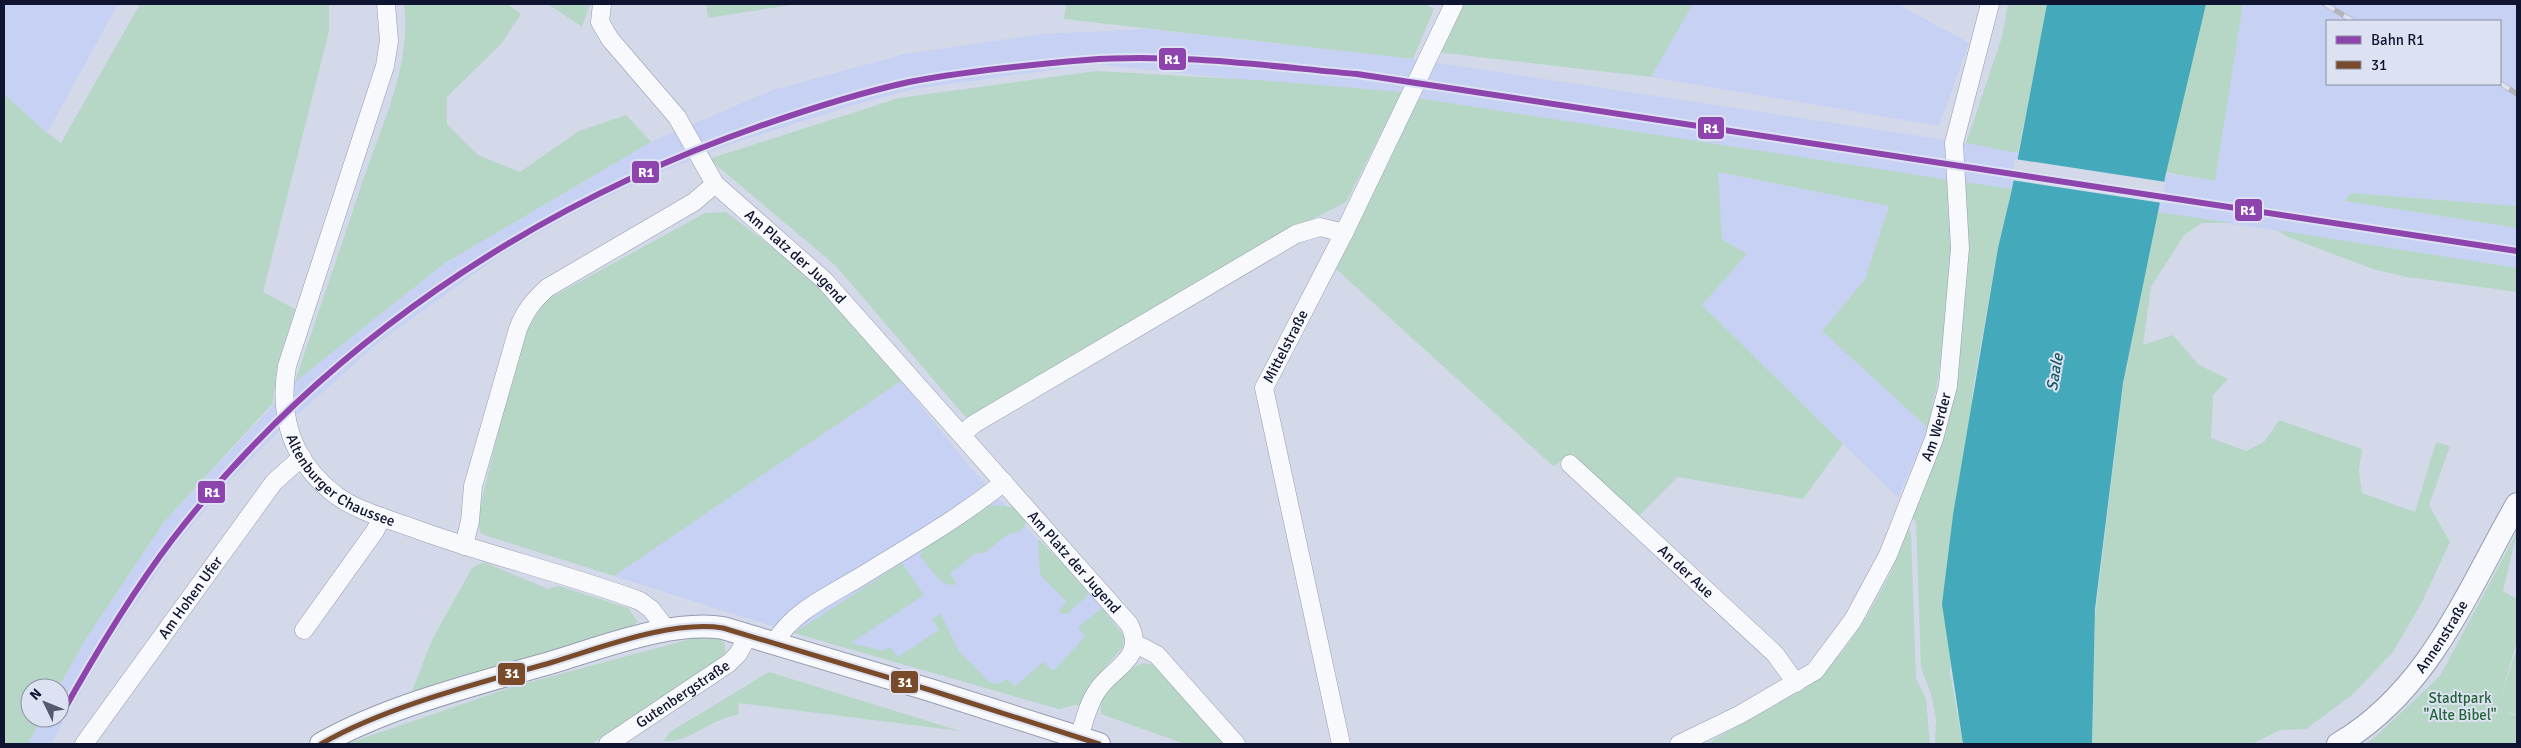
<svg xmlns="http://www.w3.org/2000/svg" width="2521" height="748" font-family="Signika,sans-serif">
<rect width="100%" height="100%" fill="#d3d9e9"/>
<!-- built -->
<path fill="#c6d1f3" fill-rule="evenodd" d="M4 4H118L47 133 4 94Z
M1693 4H1897L1969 43 1939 126 1651 77Z
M2243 4H2517V206L2351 193 2345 201 2517 228V268L1417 98 1093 64 914 89 850 106 734 143 653 175 578 211 502 254 379 342 279 431 229 481 174 547 104 651 51 744H28L42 718H60V688H58L87 637 164 522 295 382 445 263 651 142 773 90 905 54 1043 34 1148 29 1413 59 2215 181ZM2327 21H2500V84H2327Z
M1717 172 1889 206 1865 279 1822 331 1928 428 1898 498 1702 305 1747 254 1722 239Z
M901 381 968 465 1102 608 1124 636 1059 709 794 633 614 576Z"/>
<!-- green -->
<path fill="#b6d7c6" d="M140 4H329V31L263 292 295 309 277 366 273 403 164 522 87 637 58 688H30V718H42L28 744H4V94L47 133 61 143Z
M404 4H507L521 14 501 44 447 97V124L478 155 520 172 579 131 626 115 651 142 445 263 295 382C317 315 341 248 363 180 382 125 412 63 404 4Z
M548 4H590L582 27Z
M706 4H797L708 18Z
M1066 4H1425L1434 9 1413 59 1064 19Z
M1459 4H1693L1651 77 1436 52Z
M2008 4H2048L2018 153 1966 143 2002 37Z
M2202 4H2243L2215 181 2125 165Z
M1096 71 1272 81 1402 92 1346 202 1276 238 968 420 836 266 709 159 899 98Z
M1417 98 1950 180 1953 254 1939 374 1928 428 1822 331 1865 279 1889 206 1718 172 1722 239 1747 254 1702 305 1843 444 1803 499 1678 477 1639 516 1571 457 1553 466 1336 269Z
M1964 182 2012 189 1998 248 1973 389 1950 673 1963 744H1935L1936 719 1931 694 1921 668 1916 522 1912 517 1953 385 1963 318 1967 256Z
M2351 193 2517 206V228L2345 201Z
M726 212 803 270 901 381 614 576 481 534 478 523 480 507 520 343 533 319 548 299 705 213Z
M2158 212 2231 223H2202L2184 235 2151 287 2143 345 2173 335 2199 365 2228 379 2213 395 2211 438 2246 451 2265 441 2279 420 2362 449 2359 471 2362 493 2415 512 2436 442 2450 446 2429 505 2450 542 2422 602 2393 652 2352 695 2306 729 2280 730 2252 744H2092L2095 617 2123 383Z
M2276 230 2517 268V292L2407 277 2373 269 2288 237Z
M991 505 1015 507 1026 522 1021 531 1008 534 985 553H975L950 574 957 584C942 590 930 567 920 556L923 549Z
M1908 526 1911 534 1916 678 1926 699 1930 744H1706L1806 688 1843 651 1866 618 1890 574Z
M2517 532 2503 591 2517 599V641L2498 707 2515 653H2517V715L2497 709 2517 716V744H2365L2374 738 2440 676Z
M1038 539 1088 588 1087 596 1067 614H1062L1058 611 1067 602 1040 575Z
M484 562 548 589 559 586 628 608 638 622 628 629 410 696 432 640 472 568Z
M902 563 924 595 851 643 883 651 890 647 898 657 939 630 932 619 941 614 958 650 989 682 998 684 1006 679 1015 686 1043 662 1053 671 1085 637 1078 627 1102 608 1124 636 1123 647 1091 683 1079 706 1075 705 1059 709 794 633Z
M702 636 717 638 725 643V653L716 662 591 744H346L512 687Z
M1144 663 1154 665 1161 670 1227 744H1185L1101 714C1101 707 1100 701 1104 694 1111 682 1131 667 1144 663Z
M769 672 960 731 739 703 738 715C711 718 688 744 664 741L670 732Z"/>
<!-- water -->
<path fill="#43a9bb" d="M2047 4H2206L2166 173 2123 383 2095 609 2092 744H1963L1942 604 1953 515 1998 248 2012 189Z"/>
<!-- pier -->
<path fill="#d3d9e9" d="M2015 159 2166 182 2162 203 2011 180Z"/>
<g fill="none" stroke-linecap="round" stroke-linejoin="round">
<defs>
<g id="minor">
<path id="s1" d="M386 4 389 41 385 66 287 366C278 418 293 463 337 496 358 511 385 518 410 527 485 555 565 573 640 601L651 609 667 630"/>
<path id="s2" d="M602 4 600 22 610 39 677 117 715 184 824 280 1129 624C1147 659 1112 667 1097 691 1088 704 1084 722 1079 738"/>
<path d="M962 434 974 424 1296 234 1320 227 1344 233"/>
<path id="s3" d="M1570 464 1775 654 1796 683"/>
<path d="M464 546 470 521 473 486 518 329C525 311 533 301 547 288L694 202 715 184"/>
<path d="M304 630 375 531 382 517"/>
<path d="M774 644C791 612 830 595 860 577 908 547 960 518 1004 482"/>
<path d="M1134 647H1142L1157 655 1236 744"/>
<path id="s4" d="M84 744 274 482 302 457"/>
<path id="s5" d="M608 744 729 663 738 654 748 636"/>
<path id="s6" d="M1341 744 1264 388 1344 233 1454 4"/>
<path id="s7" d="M1679 744 1739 715 1815 671 1853 620 1888 555 1934 439 1948 386 1960 248 1954 143 1990 4"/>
</g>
<g id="major">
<path d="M321 744C387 706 480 683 553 662 603 647 672 620 723 628L930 690 1099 744"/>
<path id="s8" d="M2338 744C2429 691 2467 591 2517 504"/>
</g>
</defs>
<!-- minor casing -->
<use href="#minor" stroke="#969cb0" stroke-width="19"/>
<!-- major casing -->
<use href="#major" stroke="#969cb0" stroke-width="24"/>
<!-- minor -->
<use href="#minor" stroke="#f8f9fc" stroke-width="18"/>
<!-- major -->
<use href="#major" stroke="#f8f9fc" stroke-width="22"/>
<defs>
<path id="rail" d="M2325 4 2353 21
M2500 83 2517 94"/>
</defs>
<!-- rail casing -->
<use href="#rail" stroke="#b4b5ba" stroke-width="5.5"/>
<!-- rail -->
<use href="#rail" stroke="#dce2f1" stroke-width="4" stroke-dasharray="11" stroke-linecap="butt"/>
<defs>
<path id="bus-1" d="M321 744C387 706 480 683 553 662 603 647 672 620 723 628L930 690 1099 744"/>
</defs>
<!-- bus-1 casing -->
<use href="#bus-1" stroke="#dce2f1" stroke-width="9"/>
<!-- bus-1 -->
<use href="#bus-1" stroke="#7a4b2a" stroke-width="5"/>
<defs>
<path id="rail-1" d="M60 717C94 656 130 595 172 540 321 346 531 206 760 126 809 109 859 93 909 82 967 71 1027 65 1086 60 1176 53 1267 66 1357 74L2517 251"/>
</defs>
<!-- rail-1 casing -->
<use href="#rail-1" stroke="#dce2f1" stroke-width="10"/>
<!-- rail-1 -->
<use href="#rail-1" stroke="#8e44ad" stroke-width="6"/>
</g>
<g text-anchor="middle" stroke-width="4" stroke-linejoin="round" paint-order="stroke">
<!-- street labels -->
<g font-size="15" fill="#0f1530" stroke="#dce2f1">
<text dy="5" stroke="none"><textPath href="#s2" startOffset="326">Am Platz der Jugend</textPath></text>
<text dy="5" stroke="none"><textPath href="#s6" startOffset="411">Mittelstraße</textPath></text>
<text dy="5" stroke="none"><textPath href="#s7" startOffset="429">Am Werder</textPath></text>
<text dy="5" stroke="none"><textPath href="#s1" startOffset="518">Altenburger Chaussee</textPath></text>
<text dy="5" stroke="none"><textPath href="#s2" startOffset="740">Am Platz der Jugend</textPath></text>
<text dy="5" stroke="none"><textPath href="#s3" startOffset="158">An der Aue</textPath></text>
<text dy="5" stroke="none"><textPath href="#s4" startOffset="181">Am Hohen Ufer</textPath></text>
<text dy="5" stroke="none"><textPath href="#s8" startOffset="151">Annenstraße</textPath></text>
<text dy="5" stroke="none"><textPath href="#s5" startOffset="90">Gutenbergstraße</textPath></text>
</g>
<!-- park labels -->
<g font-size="15" fill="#246438" stroke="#dce2f1">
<text x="2460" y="703">Stadtpark<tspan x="2460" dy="17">"Alte Bibel"</tspan></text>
</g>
<!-- water labels -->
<g font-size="16" font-style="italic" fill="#185863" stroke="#dce2f1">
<text transform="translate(2054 372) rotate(-80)" y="6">Saale</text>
</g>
</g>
<g stroke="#dce2f1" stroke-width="2">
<rect x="1158" y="47" width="29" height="24" rx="5" fill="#8e44ad"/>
<rect x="1697" y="116" width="28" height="24" rx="5" fill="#8e44ad"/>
<rect x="631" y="160" width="29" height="24" rx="5" fill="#8e44ad"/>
<rect x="2234" y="198" width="29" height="24" rx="5" fill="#8e44ad"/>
<rect x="197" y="480" width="29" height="24" rx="5" fill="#8e44ad"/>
<rect x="497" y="662" width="29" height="24" rx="5" fill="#7a4b2a"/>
<rect x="890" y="670" width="29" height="24" rx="5" fill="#7a4b2a"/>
</g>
<g font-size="14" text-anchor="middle" font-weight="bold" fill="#fff">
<text x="1172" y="64">R1</text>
<text x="1711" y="133">R1</text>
<text x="646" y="177">R1</text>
<text x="2248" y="215">R1</text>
<text x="212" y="497">R1</text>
<text x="512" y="678">31</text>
<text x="905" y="687">31</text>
</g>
<!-- border -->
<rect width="2521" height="748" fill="none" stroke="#0f1530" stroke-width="10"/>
<!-- legend -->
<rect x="2326" y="20" width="175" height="65" fill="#dce2f1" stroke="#8a90a4"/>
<rect x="2336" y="36" width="25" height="8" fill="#8e44ad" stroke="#8a90a4"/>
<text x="2371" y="45" font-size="15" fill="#0f1530">Bahn R1</text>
<rect x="2336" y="61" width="25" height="8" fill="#7a4b2a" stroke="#8a90a4"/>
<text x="2371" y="70" font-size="15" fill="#0f1530">31</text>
<!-- north arrow -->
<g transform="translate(45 703) rotate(313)"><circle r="24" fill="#dce2f1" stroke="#8a90a4"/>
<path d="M0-4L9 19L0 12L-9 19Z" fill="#545a71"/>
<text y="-8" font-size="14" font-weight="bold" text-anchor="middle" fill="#0f1530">N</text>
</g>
</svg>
